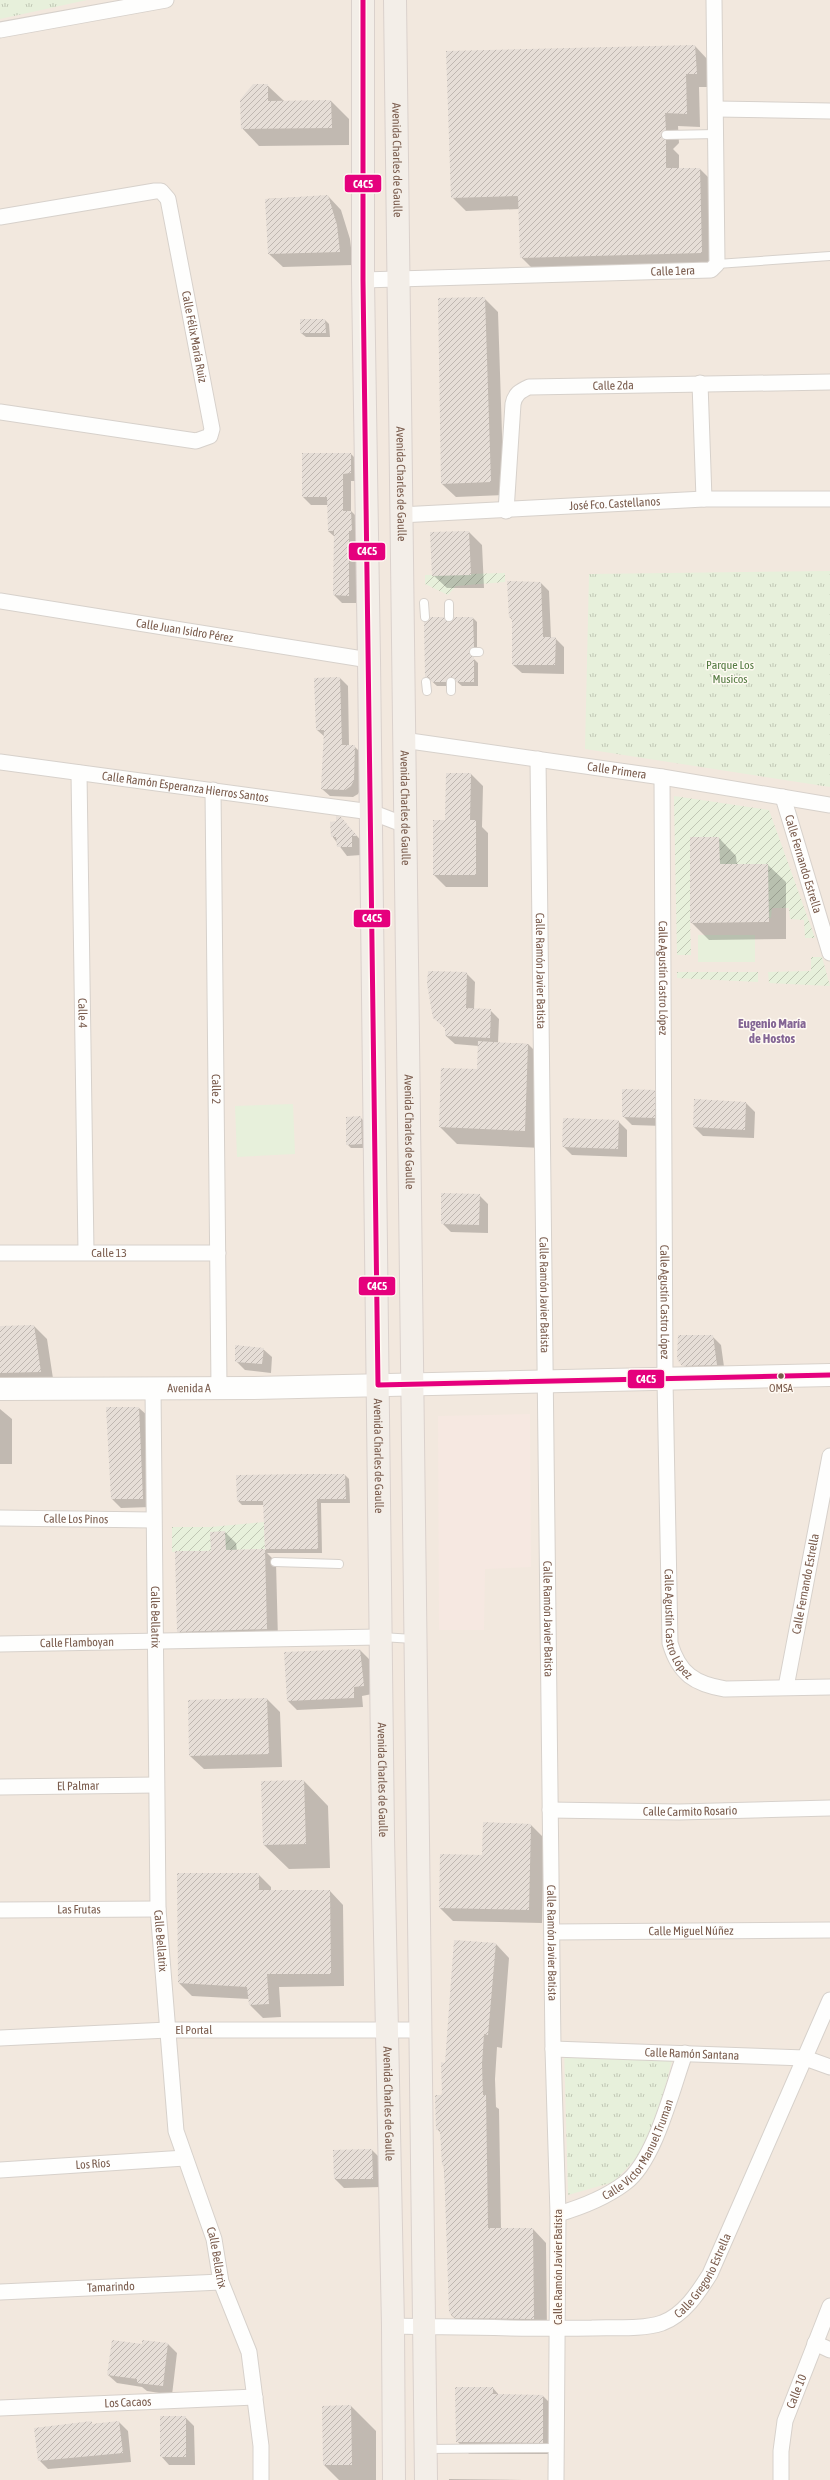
<svg xmlns="http://www.w3.org/2000/svg" width="830" height="2480" font-family="'Asap Condensed',sans-serif">
<defs>
<pattern id="park-tufts" width="24" height="20" patternUnits="userSpaceOnUse"><rect width="24" height="20" fill="#e7f0db"/><path d="M3 7l-1-3M5 7V3M7 7l1-3M15 17l-1-3M17 17v-4M19 17l1-3" fill="none" stroke="#c0c6b4"/></pattern>
<pattern id="garden-furrows" width="10" height="10" patternUnits="userSpaceOnUse"><rect width="10" height="10" fill="#e7f0db"/><path d="M-1 1l2-2M0 10L10 0M9 11l2-2" fill="none" stroke="#c0c6b4"/></pattern>
<pattern id="building-hatch" width="6" height="6" patternUnits="userSpaceOnUse"><rect width="6" height="6" fill="#e6ded7"/><path d="M-1 1l2-2M0 6l6-6M5 7l2-2" fill="none" stroke="#bfb7b1"/></pattern>
</defs>
<rect width="100%" height="100%" fill="#f9f5f0"/>
<!-- residential -->
<path fill="#f2e8de" d="M0 0H830V2480H0Z"/>
<!-- commercial -->
<path fill="#f6e8e1" d="M530 1414 531 1567 485 1569 484 1630H439L438 1416Z"/>
<!-- park -->
<path fill="url(#park-tufts)" d="M0 0H87L0 19Z
M830 571V787L585 749 589 574Z
M564 2046 675 2049 651 2142 614 2182 568 2195Z"/>
<!-- garden -->
<path fill="url(#garden-furrows)" d="M505 573V582L456 586 448 595 425 584V575Z
M674 796 769 810 815 938H805L804 920 790 919 789 908H772L771 918 690 919 691 955H677Z
M811 957H822L830 986 769 983 768 972 811 971Z
M677 972H758V982L677 978Z
M264 1522 265 1549 172 1552V1527H211Z"/>
<!-- pitch -->
<path fill="#e7f0db" d="M698 935H755V962H698Z
M293 1104 295 1154 237 1157 235 1106Z"/>
<!-- shadow -->
<path fill="#0003" d="M695 46 708 60 710 87H699L700 127 678 126 679 143 673 149 679 155V169H700L713 182 715 266 535 271 521 257 519 209 466 211 452 197Z
M267 85 284 101H331L349 119V145L259 146 242 128Z
M328 196 341 210 350 239 353 265 283 267 269 254 266 199Z
M484 298 498 312 504 495 456 497 442 484Z
M301 320H325L329 324 330 337H306L301 333Z
M351 454 359 462V481H351V511L359 519 356 539V603H342L334 595 335 537 328 531V505H311L303 497Z
M469 532 482 545 484 588H447L433 575Z
M540 582 549 591 551 638H555L564 647V674L522 673 513 665V621L510 617Z
M473 618 477 622V651L472 657 478 663V686H462L455 680 450 686H437L426 676 449 624Z
M340 678 348 686 349 746H354L362 754 361 788 358 794 353 797 330 796 322 789 325 737 317 730Z
M471 774 483 786 482 827 488 833V887H446L434 875 446 821Z
M349 827 364 844 361 855 347 856 332 836Z
M719 838 736 856 737 865H768L786 882V939L709 940 691 922Z
M466 973 475 982 474 1010H490L499 1019 498 1043 528 1044 546 1062 542 1148 457 1144 440 1127 478 1070 479 1046 455 1044 446 1036V1029L434 1017Z
M654 1091 663 1100V1126L632 1125 623 1116Z
M695 1100 746 1103 755 1112 754 1138 703 1136 694 1127Z
M360 1117 365 1122V1148H351L347 1144Z
M618 1121 627 1130V1157L572 1155 563 1146Z
M479 1195 488 1204V1233L451 1232 442 1223Z
M34 1326 47 1339 54 1385H0V1327Z
M712 1336 721 1345 725 1374H692L683 1365Z
M263 1349 272 1357 271 1373 245 1370 236 1361Z
M139 1408 148 1416 151 1507 121 1508 112 1499Z
M0 1409 12 1419V1464H0Z
M345 1475 349 1479 350 1503H321L322 1553H267L276 1562 278 1640 189 1643 178 1631 212 1552 225 1532 236 1543 237 1551 266 1550 264 1505H242L238 1501Z
M360 1650 369 1659 372 1694 362 1696 363 1707 297 1710 288 1701 285 1653Z
M267 1699 280 1712 282 1767 204 1769 190 1756Z
M304 1781 328 1806 330 1868 289 1869 264 1845Z
M531 1825 544 1838 542 1923 453 1921 440 1908 483 1856Z
M258 1874 271 1887V1891H330L343 1905 344 1986 279 1987 281 2017 263 2018 250 2005 249 1999 192 1996 179 1983Z
M496 1944 509 1958 502 2048 497 2047 495 2079 496 2107 499 2109 501 2229H533L546 2243 547 2332 465 2328 451 2315 446 2194 441 2133 437 2129 446 2064Z
M372 2150 381 2159V2187L344 2188 335 2179 334 2151Z
M168 2344 177 2353 172 2395 147 2391 142 2387 117 2383 108 2375 142 2345Z
M493 2388 499 2395 543 2396 555 2408V2454H469L457 2441Z
M351 2406 376 2431V2480H339L324 2465Z
M185 2417 194 2426 195 2465H169L161 2456Z
M119 2422 128 2431 131 2462 48 2469 39 2460 35 2429Z
M449 2479 523 2480H449Z"/>
<!-- building -->
<path fill="url(#building-hatch)" d="M695 45 697 74H686L687 114 665 113 666 130 661 136 666 140V168H700L702 253 520 258 518 196 451 198 446 51Z
M253 84H268V101L331 100 332 128 241 129 240 100Z
M328 195 337 225 340 252 268 254 265 199Z
M485 297 491 482 441 484 438 298Z
M300 319H325L326 333H300Z
M302 453H351V473L343 474V511H351L352 531H349V596L333 595 334 531H328L327 497H302Z
M469 531 471 575 432 576 430 532Z
M507 581 541 582 543 637H556L555 665H512V618H509Z
M430 617H444L449 622 454 617H473L474 647 469 652 474 657V682H456L451 677 446 682H432L429 677H425L424 622 428 621Z
M340 677 342 745H355L354 780 351 786 345 790 321 789 324 730H316L314 678Z
M446 773H471L470 820H476V875H433V820H445Z
M336 816 341 817 357 836H352V847H337L336 837H331L330 822 336 821Z
M690 837H719L720 864H768L769 922 690 923Z
M428 971 467 972 466 1008 491 1009 490 1038 445 1036V1028L433 1018 427 984Z
M478 1041 528 1044 525 1131 439 1127 441 1068 477 1069Z
M622 1089 655 1090V1118L622 1117Z
M694 1099 746 1102 745 1130 693 1127Z
M361 1116 362 1144 346 1145V1117Z
M563 1118 619 1120 618 1149 562 1147Z
M441 1193 480 1194 479 1225 441 1224Z
M34 1325 41 1372 0 1373V1326Z
M678 1335H713L717 1365 682 1366 677 1359Z
M235 1345 264 1348 262 1364 235 1362Z
M106 1407H139L143 1499H111Z
M306 1474H345L346 1499H317L318 1549H265L263 1501H237L236 1475Z
M225 1531 226 1550 265 1549 267 1629 177 1632 175 1551H211L210 1532Z
M360 1649 364 1686 354 1687V1698L287 1701 284 1652Z
M267 1698 269 1754 189 1756 188 1700Z
M304 1780 306 1844 263 1845 261 1781Z
M483 1822 531 1824 529 1910 439 1908 440 1854 482 1855Z
M177 1873H259V1890H330L331 1974H267L269 2004 249 2005 247 1987 178 1983Z
M454 1940 496 1943 488 2035 484 2034 482 2064 483 2095H486L488 2228H533L534 2319 455 2318 449 2312 444 2165H442L440 2130H436L435 2095H442L441 2062 445 2063Z
M372 2149 373 2179H334L333 2150Z
M112 2340 142 2344V2340L168 2343 163 2386 137 2383V2379L107 2375Z
M455 2387H493V2394L543 2395V2443L456 2442Z
M351 2405 352 2465H323L322 2406Z
M160 2416H186V2457H160Z
M92 2421V2424L119 2421 123 2453 38 2461 34 2428Z"/>
<g fill="none" stroke-linecap="round" stroke-linejoin="round">
<defs>
<path id="lane" d="M666 135 716 134
M717 264 830 256
M424 603 425 617
M449 604V617
M474 652H479
M426 682 427 691
M451 682V691
M275 1562 339 1564
M381 1637 414 1639
M426 2449 556 2448"/>
<g id="street">
<path d="M0 30 166 0"/>
<path d="M716 109 830 111"/>
<path id="s1" d="M0 217 155 191H161L168 199 212 429 210 436 196 441 0 412"/>
<path id="s2" d="M363 280 711 270 717 264 714 0"/>
<path d="M700 383 704 499"/>
<path id="s3" d="M506 511 513 404C515 394 520 391 529 387L830 382"/>
<path id="s4" d="M400 515 704 499H830"/>
<path id="s5" d="M0 601 369 660"/>
<path id="s6" d="M403 740 662 777 830 805"/>
<path id="s7" d="M538 759 553 2049 558 2214 556 2480"/>
<path id="s8" d="M0 762 371 812 405 825"/>
<path id="s9" d="M79 773 86 1252"/>
<path id="s10" d="M662 777 665 1380 670 1643C679 1674 695 1684 725 1689L830 1687"/>
<path id="s11" d="M213 790 219 1387"/>
<path id="s12" d="M783 797 830 953"/>
<path id="s13" d="M0 1253H218"/>
<path id="s14" d="M153 1388 158 1909 176 2131 214 2239 221 2282 249 2352 261 2446V2480"/>
<path id="s15" d="M0 1518 153 1520"/>
<path id="s16" d="M0 1644 380 1637"/>
<path id="s17" d="M786 1687 830 1456"/>
<path id="s18" d="M0 1787 156 1785"/>
<path id="s19" d="M550 1810 679 1812 830 1808"/>
<path id="s20" d="M0 1910 158 1909"/>
<path id="s21" d="M552 1932 830 1930"/>
<path id="s22" d="M0 2038 168 2030H422"/>
<path id="s23" d="M553 2049 805 2058 830 2067"/>
<path id="s24" d="M0 2170 185 2158"/>
<path id="s25" d="M558 2214C582 2207 605 2198 625 2183 655 2161 672 2089 685 2053"/>
<path id="s26" d="M0 2292 221 2282"/>
<path id="s27" d="M393 2326C459 2327 526 2329 592 2328 614 2327 640 2330 662 2323 684 2315 698 2293 710 2274L830 2000"/>
<path d="M815 2343 830 2350"/>
<path id="s28" d="M0 2408 255 2397"/>
<path id="s29" d="M781 2480V2451L785 2421 830 2306"/>
</g>
<g id="secondary">
<path id="s30" d="M0 1389 251 1388 830 1375"/>
</g>
<g id="primary">
<path id="s31" d="M363 0V280L369 660 383 1836 393 2326 394 2480"/>
<path id="s32" d="M395 0 426 2480"/>
</g>
</defs>
<!-- lane casing -->
<use href="#lane" stroke="#d7d1cb" stroke-width="10"/>
<!-- street casing -->
<use href="#street" stroke="#d7d1cb" stroke-width="17"/>
<!-- secondary casing -->
<use href="#secondary" stroke="#d9d2cb" stroke-width="24"/>
<!-- primary casing -->
<use href="#primary" stroke="#dad1cc" stroke-width="24"/>
<!-- lane -->
<use href="#lane" stroke="#fefefd" stroke-width="8"/>
<!-- street -->
<use href="#street" stroke="#fefefd" stroke-width="15"/>
<!-- secondary -->
<use href="#secondary" stroke="#fefefd" stroke-width="22"/>
<!-- primary -->
<use href="#primary" stroke="#f3eee8" stroke-width="22"/>
<defs>
<path id="bus-1" d="M363 0V280L378 1385 830 1375"/>
</defs>
<!-- bus-1 casing -->
<use href="#bus-1" stroke="#fffaf3" stroke-width="8"/>
<!-- bus-1 -->
<use href="#bus-1" stroke="#e5007d" stroke-width="5"/>
</g>
<!-- markers -->
<circle fill="#7a5c4d" stroke="#fffaf3" stroke-width="1.5" cx="781" cy="1376" r="3.5"/>
<g text-anchor="middle" stroke-width="3" stroke-linejoin="round" paint-order="stroke">
<!-- bus labels -->
<g font-size="11" fill="#7a5c4d" stroke="#fffaf3">
<text x="781" y="1392">OMSA</text>
</g>
<!-- street labels -->
<g font-size="12" fill="#7a5c4d" stroke="#fffaf3">
<text dy="4" stroke="none"><textPath href="#s32" startOffset="160">Avenida Charles de Gaulle</textPath></text>
<text dy="4" stroke="none"><textPath href="#s2" startOffset="310">Calle 1era</textPath></text>
<text dy="4" stroke="none"><textPath href="#s1" startOffset="314">Calle Félix María Ruiz</textPath></text>
<text dy="4" stroke="none"><textPath href="#s3" startOffset="216">Calle 2da</textPath></text>
<text dy="4" stroke="none"><textPath href="#s32" startOffset="484">Avenida Charles de Gaulle</textPath></text>
<text dy="4" stroke="none"><textPath href="#s4" startOffset="215">José Fco. Castellanos</textPath></text>
<text dy="4" stroke="none"><textPath href="#s5" startOffset="187">Calle Juan Isidro Pérez</textPath></text>
<text dy="4" stroke="none"><textPath href="#s6" startOffset="216">Calle Primera</textPath></text>
<text dy="4" stroke="none"><textPath href="#s8" startOffset="187">Calle Ramón Esperanza Hierros Santos</textPath></text>
<text dy="4" stroke="none"><textPath href="#s32" startOffset="808">Avenida Charles de Gaulle</textPath></text>
<text dy="4" stroke="none"><textPath href="#s12" startOffset="70">Calle Fernando Estrella</textPath></text>
<text dy="4" stroke="none"><textPath href="#s7" startOffset="212">Calle Ramón Javier Batista</textPath></text>
<text dy="4" stroke="none"><textPath href="#s10" startOffset="201">Calle Agustín Castro López</textPath></text>
<text dy="4" stroke="none"><textPath href="#s9" startOffset="240">Calle 4</textPath></text>
<text dy="4" stroke="none"><textPath href="#s11" startOffset="299">Calle 2</textPath></text>
<text dy="4" stroke="none"><textPath href="#s32" startOffset="1132">Avenida Charles de Gaulle</textPath></text>
<text dy="4" stroke="none"><textPath href="#s13" startOffset="109">Calle 13</textPath></text>
<text dy="4" stroke="none"><textPath href="#s7" startOffset="536">Calle Ramón Javier Batista</textPath></text>
<text dy="4" stroke="none"><textPath href="#s10" startOffset="525">Calle Agustín Castro López</textPath></text>
<text dy="4" stroke="none"><textPath href="#s30" startOffset="189">Avenida A</textPath></text>
<text dy="4" stroke="none"><textPath href="#s31" startOffset="1456">Avenida Charles de Gaulle</textPath></text>
<text dy="4" stroke="none"><textPath href="#s15" startOffset="76">Calle Los Pinos</textPath></text>
<text dy="4" stroke="none"><textPath href="#s17" startOffset="105">Calle Fernando Estrella</textPath></text>
<text dy="4" stroke="none"><textPath href="#s14" startOffset="229">Calle Bellatrix</textPath></text>
<text dy="4" stroke="none"><textPath href="#s7" startOffset="860">Calle Ramón Javier Batista</textPath></text>
<text dy="4" stroke="none"><textPath href="#s10" startOffset="849">Calle Agustín Castro López</textPath></text>
<text dy="4" stroke="none"><textPath href="#s16" startOffset="77">Calle Flamboyan</textPath></text>
<text dy="4" stroke="none"><textPath href="#s31" startOffset="1780">Avenida Charles de Gaulle</textPath></text>
<text dy="4" stroke="none"><textPath href="#s18" startOffset="78">El Palmar</textPath></text>
<text dy="4" stroke="none"><textPath href="#s19" startOffset="140">Calle Carmito Rosario</textPath></text>
<text dy="4" stroke="none"><textPath href="#s20" startOffset="79">Las Frutas</textPath></text>
<text dy="4" stroke="none"><textPath href="#s21" startOffset="139">Calle Miguel Núñez</textPath></text>
<text dy="4" stroke="none"><textPath href="#s14" startOffset="553">Calle Bellatrix</textPath></text>
<text dy="4" stroke="none"><textPath href="#s7" startOffset="1184">Calle Ramón Javier Batista</textPath></text>
<text dy="4" stroke="none"><textPath href="#s22" startOffset="194">El Portal</textPath></text>
<text dy="4" stroke="none"><textPath href="#s23" startOffset="139">Calle Ramón Santana</textPath></text>
<text dy="4" stroke="none"><textPath href="#s31" startOffset="2104">Avenida Charles de Gaulle</textPath></text>
<text dy="4" stroke="none"><textPath href="#s25" startOffset="109">Calle Víctor Manuel Truman</textPath></text>
<text dy="4" stroke="none"><textPath href="#s24" startOffset="93">Los Ríos</textPath></text>
<text dy="4" stroke="none"><textPath href="#s14" startOffset="877">Calle Bellatrix</textPath></text>
<text transform="translate(558 2267) rotate(-90)" y="4">Calle Ramón Javier Batista</text>
<text dy="4" stroke="none"><textPath href="#s27" startOffset="334">Calle Gregorio Estrella</textPath></text>
<text dy="4" stroke="none"><textPath href="#s26" startOffset="111">Tamarindo</textPath></text>
<text dy="4" stroke="none"><textPath href="#s29" startOffset="91">Calle 10</textPath></text>
<text dy="4" stroke="none"><textPath href="#s28" startOffset="128">Los Cacaos</textPath></text>
</g>
<!-- park labels -->
<g font-size="12" fill="#537a41" stroke="#fffaf3">
<text x="730" y="669">Parque Los<tspan x="730" dy="14">Musicos</tspan></text>
</g>
<!-- neighbourhood labels -->
<g font-size="13" font-weight="bold" fill="#846695" stroke="#fffaf3">
<text x="772" y="1028">Eugenio María<tspan x="772" dy="15">de Hostos</tspan></text>
</g>
</g>
<g stroke="#fffaf3" stroke-width="1.5">
<rect x="344" y="174" width="38" height="19" rx="4" fill="#e5007d"/>
<rect x="348" y="542" width="38" height="19" rx="4" fill="#e5007d"/>
<rect x="353" y="909" width="38" height="19" rx="4" fill="#e5007d"/>
<rect x="358" y="1276" width="38" height="20" rx="4" fill="#e5007d"/>
<rect x="627" y="1369" width="38" height="20" rx="4" fill="#e5007d"/>
</g>
<g font-size="11" text-anchor="middle" font-weight="bold" fill="#fff">
<text x="363" y="188">C4C5</text>
<text x="367" y="555">C4C5</text>
<text x="372" y="922">C4C5</text>
<text x="377" y="1290">C4C5</text>
<text x="646" y="1383">C4C5</text>
</g>
</svg>
